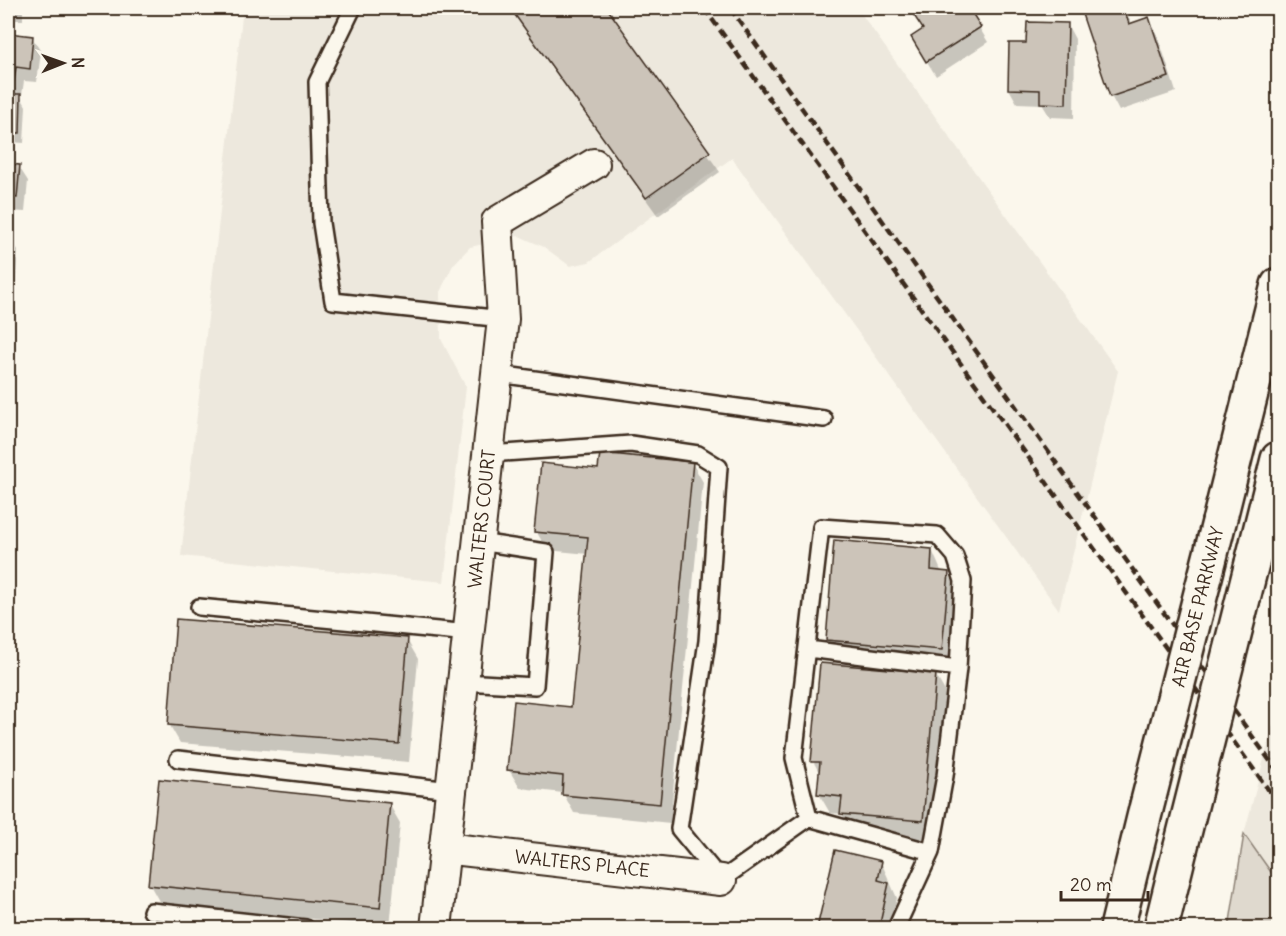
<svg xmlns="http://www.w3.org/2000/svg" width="1286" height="936" font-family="Delius,sans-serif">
<rect width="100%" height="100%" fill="#fbf7ec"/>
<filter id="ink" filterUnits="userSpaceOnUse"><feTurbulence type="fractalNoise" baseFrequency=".0167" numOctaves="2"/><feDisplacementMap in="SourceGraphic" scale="12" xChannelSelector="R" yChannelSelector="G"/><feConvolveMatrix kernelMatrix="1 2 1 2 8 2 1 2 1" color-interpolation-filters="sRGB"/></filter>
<g filter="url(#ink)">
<!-- built -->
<path fill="#ede8dd" d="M243 8H857L1118 371 1059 610 732 158 589 262 570 266 544 247 519 236 470 247 453 265 440 292 441 339 466 387 444 582 181 556Z
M1278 706V928H1229L1244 834Z"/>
<!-- green -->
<path fill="#dfd9ce" stroke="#8d8276" stroke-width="1.5" d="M1244 834 1278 882V928H1229Z"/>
<!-- shadow -->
<path fill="#0003" d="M8 8H39V11L23 10V20H8Z
M509 8H605L720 172 658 216Z
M911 8H975L969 11 988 42 936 76 921 52 925 30Z
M1107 8H1124L1132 25 1148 19 1157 33 1176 92 1119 111 1111 96 1084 15Z
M1067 24 1075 39 1074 118 1050 117 1042 104 1017 103 1009 89 1027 45Z
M8 35 32 37 41 52 37 82 24 81 22 95H20L26 106 24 143 10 142 9 152Z
M8 165 19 167 28 181 25 212 10 211 9 225Z
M8 235 18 250 15 290 8 289Z
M8 310 11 316 9 345H8Z
M692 463 703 482 670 823 574 813 563 793 520 788 509 770 572 709 588 554 547 550 536 531 600 470Z
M932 550 942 573H948L959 592 952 668 838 658 827 639Z
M407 640 418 659 409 762 180 743 169 724Z
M935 674 946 693 933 840 852 833 842 814 830 813 819 794 820 774 813 761Z
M389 804 400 823 390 927 160 903 150 885Z
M837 852 881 862 897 898 890 928H819Z"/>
<!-- building -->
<path fill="#ccc4b9" stroke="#3b2a1e" stroke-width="1.5" d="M510 8H607L710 152 646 198Z
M909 8H969L981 27 926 62 911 37 923 29Z
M1102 8H1124L1129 24 1149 17 1169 77 1110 97 1082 14Z
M1027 22 1068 23 1066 104 1040 103V90L1008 89 1009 43H1026Z
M8 33 33 36 30 69 16 67 14 81H8Z
M8 94H21L20 133H8Z
M8 164 20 165 17 198 8 197Z
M600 453 693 462 660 804 562 795 563 776 507 770 514 701 571 707 588 537 534 532 541 463 598 469Z
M834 540 932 549 931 570 949 572 942 650 826 640Z
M176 619 408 638 399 744 168 725Z
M820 663 936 673 923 821 840 814 842 797 817 794 820 762H811Z
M159 779 390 803 380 908 148 885Z
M835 850 882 861 878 880 889 883 879 928H817Z"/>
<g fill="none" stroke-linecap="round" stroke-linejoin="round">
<defs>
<path id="service" d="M353 8 317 82 321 223 333 301 503 319
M498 374 824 419
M489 454 631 444 698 454 719 467 707 641 679 829 721 880 809 818 931 852 945 776 958 668 963 581 955 556 937 535 821 527 794 758 809 818
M199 607 469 633
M808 649 958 668
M463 682 535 686 546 552 479 542
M178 759 451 790
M151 911 306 928
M896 928 931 852"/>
<path id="minor" d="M444 848 721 880
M436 928 503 319 497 222 594 164"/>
<path id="primary" d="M1219 522 1278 285
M1252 563 1278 459
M1117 928 1146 809
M1161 928 1180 850"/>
</defs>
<!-- service casing -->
<use href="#service" stroke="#3b2a1e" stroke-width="20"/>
<!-- minor casing -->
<use href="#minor" stroke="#3b2a1e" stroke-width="34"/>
<!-- primary casing -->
<use href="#primary" stroke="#3b2a1e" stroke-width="38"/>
<!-- service -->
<use href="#service" stroke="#fbf7ec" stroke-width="15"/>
<!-- minor -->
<use href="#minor" stroke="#fbf7ec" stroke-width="30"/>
<!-- primary -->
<use href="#primary" stroke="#fbf7ec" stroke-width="33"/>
<!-- rail -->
<path stroke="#3b2a1e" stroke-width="4.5" stroke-dasharray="9 4.5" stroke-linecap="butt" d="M704 8 1278 803
M730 8 1278 772"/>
<defs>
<path id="primary-bridge" d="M1146 809 1219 522
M1180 850 1252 563"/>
</defs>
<!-- primary-bridge casing -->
<use href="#primary-bridge" stroke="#3b2a1e" stroke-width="38" stroke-linecap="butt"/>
<!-- primary-bridge -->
<use href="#primary-bridge" stroke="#fbf7ec" stroke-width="33"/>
</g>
</g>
<g text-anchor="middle" stroke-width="4.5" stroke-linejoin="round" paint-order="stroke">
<!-- street labels -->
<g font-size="18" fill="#3b2a1e" stroke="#fbf7ec">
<text transform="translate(482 519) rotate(-84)" y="6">WALTERS COURT</text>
<text transform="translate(1198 607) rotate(-76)" y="6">AIR BASE PARKWAY</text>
<text transform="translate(582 864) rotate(6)" y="6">WALTERS PLACE</text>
</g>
</g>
<!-- margin -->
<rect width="1286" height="936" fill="none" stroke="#fbf7ec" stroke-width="30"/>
<rect x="15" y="15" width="1256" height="906" fill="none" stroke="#3b2a1e" stroke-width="2" filter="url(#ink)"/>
<!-- north arrow -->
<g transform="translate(63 63) rotate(89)" stroke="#fbf7ec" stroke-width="4.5" paint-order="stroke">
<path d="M0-4.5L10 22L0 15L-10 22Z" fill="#3b2a1e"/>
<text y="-9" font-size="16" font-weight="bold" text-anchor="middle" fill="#3b2a1e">N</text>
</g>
<!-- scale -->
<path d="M1061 891v9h87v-9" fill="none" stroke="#3b2a1e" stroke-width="3"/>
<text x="1070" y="891" font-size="18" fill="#3b2a1e" stroke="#fbf7ec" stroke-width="4.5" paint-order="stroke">20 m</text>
</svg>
